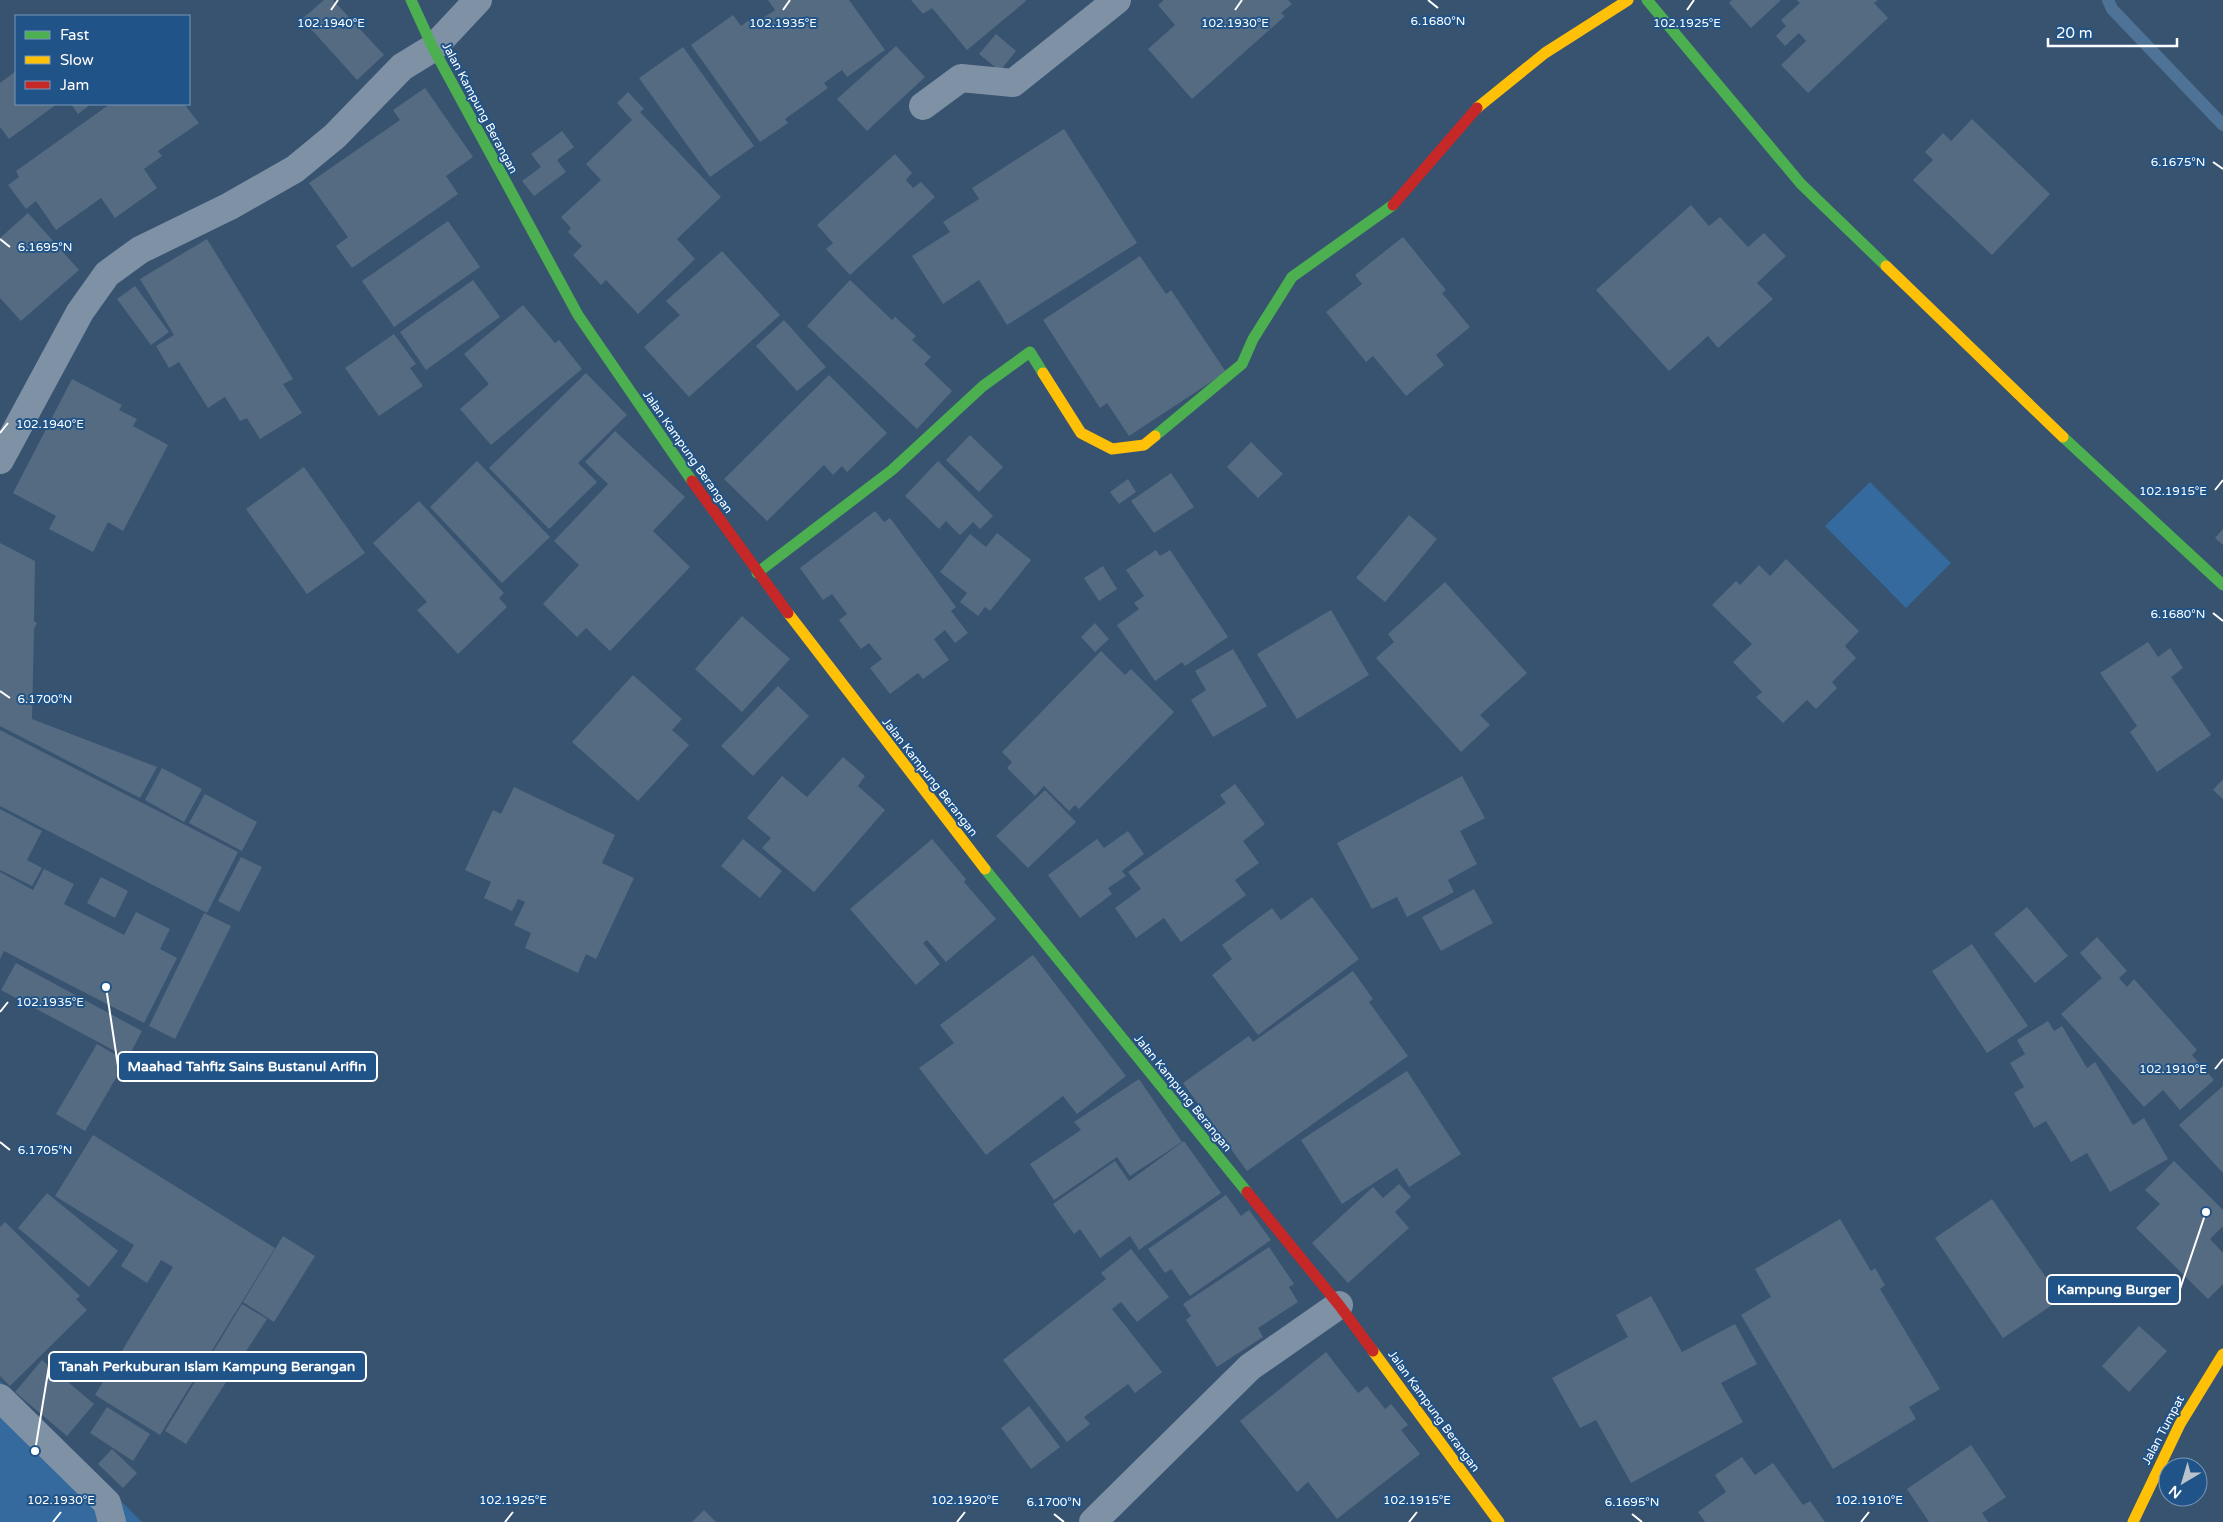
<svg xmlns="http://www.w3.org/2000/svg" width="2223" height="1522" font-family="'Varela Round',sans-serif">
<rect width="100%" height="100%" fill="#375370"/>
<!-- green -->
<path fill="#346a9d" d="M1870 482 1951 563 1906 608 1825 526Z
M0 1381 140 1520 142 1522H0Z"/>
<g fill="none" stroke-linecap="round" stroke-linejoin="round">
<!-- stream -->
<path stroke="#4f7396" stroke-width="12" d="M2108 0 2112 9 2223 125"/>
</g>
<!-- building -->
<path fill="#556b82" d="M324 0H333L384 55 357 80 302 19Z
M768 0H849L885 50 847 77 842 70 824 83 828 88 785 119 788 123 760 142 691 45 733 15 741 26 749 20 753 25 775 10Z
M911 0H1025L1026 1 967 50 932 8 923 14Z
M1164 0H1288L1292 4 1281 13 1285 16 1192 99 1148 49 1175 25 1158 5Z
M1732 0H1781L1751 28 1729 3Z
M1797 0H1878L1874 3 1888 18 1808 93 1781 65 1806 41 1799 33 1785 46 1776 36 1786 26 1781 20 1800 3Z
M996 34 1016 51 1000 71 979 54Z
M896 46 925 77 867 131 837 99Z
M683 47 754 146 710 177 639 78Z
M16 71V104H57L9 139 0 127V83Z
M425 88 473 157 446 176 458 194 352 268 336 246 348 237 309 183 400 120 393 110Z
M628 92 644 109 640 112 721 197 677 239 695 259 638 314 606 280 601 285 573 255 582 246 568 232 571 228 561 217 601 180 586 164 632 120 617 103Z
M71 104H91L78 114Z
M110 104H184L199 123 158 151 162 156 144 169 157 188 115 218 101 198 56 230 36 201 26 209 8 185 19 177 16 171Z
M1972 119 2050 194 1992 255 1913 180 1933 160 1925 152 1943 133 1951 141Z
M1064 129 1137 243 1007 325 979 280 943 304 912 256 950 232 943 222 979 199 972 188Z
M562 131 574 147 557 160 566 172 534 196 522 181 541 167 531 154Z
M895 154 912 173 906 180 913 188 921 182 935 197 850 275 826 249 833 243 817 225Z
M1691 205 1709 226 1720 217 1748 247 1764 233 1786 256 1757 283 1773 299 1718 348 1708 336 1669 371 1596 290Z
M28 213 79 270 21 321 0 298V238Z
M448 221 480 267 394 327 362 281Z
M1403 237 1446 290 1442 293 1470 327 1436 355 1444 365 1406 396 1373 356 1366 362 1326 312 1362 284 1355 275Z
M207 239 293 379 283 384 302 413 260 439 247 418 240 421 225 397 208 408 179 362 169 368 156 346 174 335 140 279Z
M722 251 780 315 689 397 644 347 680 315 666 301Z
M1140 256 1166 294 1171 290 1226 372 1129 436 1107 403 1100 408 1043 320Z
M473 280 500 317 426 370 400 332Z
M850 280 892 320 895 317 916 336 912 340 931 357 924 364 952 391 917 429 807 326Z
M135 286 169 332 151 345 117 299Z
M523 305 555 343 559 340 582 369 491 445 460 409 489 384 464 354Z
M784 320 826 367 797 391 756 346Z
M394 334 416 364 410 368 423 386 379 416 345 368Z
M586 373 627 415 578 463 597 482 549 529 489 468Z
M829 375 887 433 847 472 842 466 833 475 824 465 767 521 724 479Z
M72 379 122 405 119 410 137 419 133 426 168 445 123 531 108 522 93 552 49 529 56 516 13 493Z
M615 431 685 497 653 531 690 567 610 651 586 628 577 637 543 604 579 565 554 541 608 484 585 462Z
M970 435 1003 467 979 492 946 460Z
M1251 442 1283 474 1258 498 1227 467Z
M477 461 550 537 502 583 430 507Z
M938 461 993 516 980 529 973 522 960 535 946 521 939 529 905 496Z
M304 467 365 553 307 594 246 509Z
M1171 473 1194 507 1154 533 1131 501Z
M1128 479 1136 492 1119 504 1110 492Z
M419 501 504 593 499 598 507 607 458 654 417 610 427 602 373 543Z
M875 511 884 522 890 518 956 607 951 611 968 633 955 643 945 630 934 639 949 660 923 679 918 673 890 694 870 668 882 659 869 643 861 649 839 620 847 614 832 594 823 600 800 568Z
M1409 515 1437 539 1385 602 1356 578Z
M2223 529V545L2215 538Z
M997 533 1031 560 990 611 985 607 978 616 960 602 967 593 940 572 970 534 986 547Z
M0 543 35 561 34 621 37 623 34 629 32 719 157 767 140 798 0 726Z
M1156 550 1160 556 1170 550 1228 637 1185 666 1182 662 1155 681 1117 625 1139 609 1134 603 1144 596 1126 570Z
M1786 559 1859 631 1845 646 1856 658 1832 682 1837 688 1816 709 1807 700 1783 723 1756 697 1762 692 1733 662 1752 644 1712 605 1736 581 1740 585 1759 565 1770 576Z
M1103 566 1117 589 1099 601 1084 578Z
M1445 582 1527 673 1480 715 1490 725 1461 752 1376 658 1394 642 1388 634Z
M1331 610 1369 675 1297 719 1257 654Z
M742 616 790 659 742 712 695 669Z
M1095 623 1109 639 1095 652 1081 637Z
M2148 642 2158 657 2170 648 2183 668 2171 677 2211 735 2157 772 2130 732 2137 726 2100 673Z
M1233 649 1267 706 1213 737 1191 700 1206 690 1195 671Z
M1101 651 1125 675 1131 669 1174 712 1079 809 1075 805 1069 811 1044 786 1035 796 1007 768 1012 762 1002 752Z
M633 675 682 719 672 730 689 745 638 801 572 742Z
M778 686 809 716 753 776 721 746Z
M0 730 238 852 207 913 0 806Z
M843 757 865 776 858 786 885 810 814 892 762 848 771 838 747 818 782 776 807 797Z
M162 768 202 789 184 822 145 800Z
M1462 776 1485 818 1460 831 1477 864 1448 880 1454 892 1407 917 1397 897 1372 909 1337 843Z
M2223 779V799L2213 790Z
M1235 784 1265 824 1243 841 1259 863 1235 880 1246 895 1181 942 1164 918 1136 938 1115 908 1141 889 1128 872 1226 803 1220 795Z
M514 787 615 835 602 863 634 878 596 959 586 954 578 973 525 948 531 933 514 925 525 902 518 899 512 911 484 898 491 882 465 870 493 810 501 814Z
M1045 790 1076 822 1028 868 996 836Z
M205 794 257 822 242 851 189 823Z
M0 809 42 831 27 860 42 868 32 886 0 870Z
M1128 831 1144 854 1122 871 1126 876 1108 888 1112 894 1080 918 1048 875 1097 839 1104 848Z
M743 839 782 871 760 898 721 866Z
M932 839 966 879 964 882 996 919 946 962 927 940 923 943 940 964 916 985 850 909Z
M241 857 262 867 239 912 218 901Z
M44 869 74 884 64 904 124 935 136 912 170 929 160 949 177 958 144 1023 4 951 0 959V872L33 890Z
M101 877 128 891 115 918 87 903Z
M1474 889 1493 923 1441 951 1422 917Z
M1312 897 1359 959 1258 1035 1212 975 1232 959 1222 945 1272 908 1281 920Z
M2027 907 2068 956 2035 983 1994 934Z
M204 913 231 926 175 1039 149 1026Z
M2097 937 2127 971 2119 978 2127 987 2134 979 2197 1050 2192 1055 2214 1080 2180 1110 2163 1090 2144 1107 2061 1014 2102 978 2080 953Z
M1972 944 2028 1026 1987 1053 1932 971Z
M1033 955 1126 1076 1077 1114 1063 1096 986 1155 919 1068 954 1043 940 1025Z
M16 963 142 1031 128 1058 1 990Z
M1353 971 1373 999 1369 1002 1408 1056 1247 1171 1183 1083 1249 1036 1253 1042Z
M2048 1021 2054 1031 2062 1026 2087 1068 2095 1062 2133 1125 2144 1118 2168 1159 2110 1192 2087 1153 2071 1162 2046 1121 2034 1128 2014 1093 2024 1087 2010 1063 2025 1054 2017 1040Z
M97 1044 126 1061 85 1131 56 1114Z
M1407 1071 1461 1154 1409 1187 1397 1168 1342 1204 1301 1140Z
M1139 1079 1182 1142 1130 1176 1117 1157 1054 1200 1030 1164 1081 1130 1074 1122Z
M2223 1086V1173L2179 1125Z
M93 1135 275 1248 160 1435 95 1395 173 1267 161 1260 147 1283 121 1266 134 1245 55 1196Z
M1184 1141 1221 1193 1139 1250 1130 1236 1100 1258 1080 1229 1074 1234 1053 1204 1115 1161 1129 1181Z
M2174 1161 2223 1210V1226L2210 1239 2223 1253V1284L2208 1299 2136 1228 2160 1204 2145 1190Z
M1399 1184 1411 1197 1395 1212 1409 1228 1348 1283 1312 1243 1373 1187 1383 1198Z
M47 1193 118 1251 89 1287 18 1228Z
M1226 1195 1241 1216 1249 1210 1271 1240 1190 1296 1171 1269 1165 1273 1148 1249Z
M1992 1199 2061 1299 2003 1338 1935 1238Z
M1840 1219 1871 1271 1875 1268 1885 1285 1880 1289 1940 1389 1909 1407 1916 1419 1833 1469 1741 1315 1771 1297 1755 1269Z
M5 1222 80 1296 76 1299 87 1310 10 1386 0 1376V1227Z
M283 1236 315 1256 274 1322 243 1302Z
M1269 1247 1294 1284 1289 1287 1298 1302 1258 1328 1263 1337 1217 1367 1186 1320 1191 1316 1183 1304Z
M1131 1249 1169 1297 1137 1322 1121 1302 1112 1309 1162 1372 1135 1393 1128 1384 1084 1417 1090 1424 1067 1442 1003 1360 1106 1279 1101 1273Z
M1651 1296 1682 1352 1735 1324 1757 1364 1721 1383 1743 1422 1631 1483 1596 1420 1580 1428 1552 1378 1628 1337 1616 1315Z
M242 1304 267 1319 186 1444 165 1431Z
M2139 1326 2167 1351 2129 1392 2102 1366Z
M1326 1352 1358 1393 1367 1386 1385 1409 1391 1404 1408 1425 1401 1430 1420 1454 1337 1519 1308 1482 1297 1492 1240 1421Z
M42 1360 94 1404 67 1436 15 1392Z
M1029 1406 1060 1447 1031 1469 1001 1428Z
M107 1407 150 1434 133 1461 90 1433Z
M1971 1445 2006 1497 1982 1513 1988 1522H1929L1907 1489Z
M112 1449 137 1473 123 1488 98 1464Z
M1742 1457 1755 1475 1773 1463 1803 1505 1810 1501 1825 1522H1705L1698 1512 1726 1492 1715 1475Z
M704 1510 716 1522H692Z"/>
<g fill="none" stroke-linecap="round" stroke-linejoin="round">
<!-- street -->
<path stroke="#7e91a5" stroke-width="28" d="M923 106 961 78 1013 83 1117 0
M0 460 80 312 107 274 140 250 230 206 295 169 335 136 402 67 433 48 478 0
M0 1398 107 1503 112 1522
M1093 1522 1250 1367 1339 1305"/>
<!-- fast -->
<path stroke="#4caf50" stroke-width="11" d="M411 0 433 48 578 315 692 481
M1647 0 1801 184 1886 266
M1155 436 1242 364 1253 339 1292 277 1393 205
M2063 437 2223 585
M757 573 892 470 983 386 1030 352 1043 373
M985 869 1247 1192"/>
<!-- slow -->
<path stroke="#ffc107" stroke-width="11" d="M1477 108 1545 53 1628 0
M1886 266 2063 437
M1043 373 1081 433 1112 449 1144 445 1155 436
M788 613 985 869
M1373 1351 1499 1522
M2133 1522 2180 1424 2223 1354"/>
<!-- jam -->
<path stroke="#c62828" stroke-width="11" d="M1393 205 1477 108
M692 481 788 613
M1247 1192 1339 1305 1373 1351"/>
</g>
<!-- ticks -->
<path fill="none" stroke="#fff" stroke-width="2" d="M1428 0 1438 8M331 10 338 0M783 10 790 0M1235 10 1242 0M1687 10 1694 0M2213 162 2223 169M0 239 10 247M0 433 8 423M2215 490 2223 480M2213 613 2223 621M0 691 10 698M0 1012 8 1002M2215 1069 2223 1059M0 1142 10 1150M1054 1514 1064 1522M1632 1514 1642 1522M53 1522 61 1512M505 1522 513 1512M957 1522 965 1512M1409 1522 1417 1512M1861 1522 1869 1512"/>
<g text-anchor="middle" stroke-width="4" stroke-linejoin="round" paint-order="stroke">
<!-- street labels -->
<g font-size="12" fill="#fff" stroke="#205387">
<text transform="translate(480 108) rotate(62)" y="4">Jalan Kampung Berangan</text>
<text transform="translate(688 452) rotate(55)" y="4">Jalan Kampung Berangan</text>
<text transform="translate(930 777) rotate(52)" y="4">Jalan Kampung Berangan</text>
<text transform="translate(1183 1093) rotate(51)" y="4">Jalan Kampung Berangan</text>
<text transform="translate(1434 1411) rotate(54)" y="4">Jalan Kampung Berangan</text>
<text transform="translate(2163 1430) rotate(-62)" y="4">Jalan Tumpat</text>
</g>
</g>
<g font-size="12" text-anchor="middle" fill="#fff" stroke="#205387" stroke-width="4" stroke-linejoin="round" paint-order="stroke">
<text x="1438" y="25">6.1680°N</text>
<text x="331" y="27">102.1940°E</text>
<text x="783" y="27">102.1935°E</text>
<text x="1235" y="27">102.1930°E</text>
<text x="1687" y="27">102.1925°E</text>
<text x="2178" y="166">6.1675°N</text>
<text x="45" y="251">6.1695°N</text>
<text x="50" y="428">102.1940°E</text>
<text x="2173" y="495">102.1915°E</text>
<text x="2178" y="618">6.1680°N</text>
<text x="45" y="703">6.1700°N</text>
<text x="50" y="1006">102.1935°E</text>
<text x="2173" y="1073">102.1910°E</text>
<text x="45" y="1154">6.1705°N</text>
<text x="61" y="1504">102.1930°E</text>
<text x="513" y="1504">102.1925°E</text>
<text x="965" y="1504">102.1920°E</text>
<text x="1417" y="1504">102.1915°E</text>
<text x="1869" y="1504">102.1910°E</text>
<text x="1054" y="1506">6.1700°N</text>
<text x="1632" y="1506">6.1695°N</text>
</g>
<!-- callouts -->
<path fill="none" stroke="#fff" stroke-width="2" d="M106 987L118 1066M2206 1212L2180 1289M35 1451L49 1366"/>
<g fill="#fff" stroke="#205387" stroke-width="2">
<circle cx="106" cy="987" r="5"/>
<circle cx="2206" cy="1212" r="5"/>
<circle cx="35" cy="1451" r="5"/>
</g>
<g fill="#205387" stroke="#fff" stroke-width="2">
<rect x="118" y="1052" width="259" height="29" rx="5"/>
<rect x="2047" y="1275" width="133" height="29" rx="5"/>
<rect x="49" y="1352" width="317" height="29" rx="5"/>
</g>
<g font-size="14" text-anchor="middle" font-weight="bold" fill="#fff">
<text x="247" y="1071">Maahad Tahfiz Sains Bustanul Arifin</text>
<text x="2114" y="1294">Kampung Burger</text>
<text x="207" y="1371">Tanah Perkuburan Islam Kampung Berangan</text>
</g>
<!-- legend -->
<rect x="15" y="15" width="175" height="90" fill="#205387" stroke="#7998b7"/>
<rect x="25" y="31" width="25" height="8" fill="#4caf50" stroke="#7998b7"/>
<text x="60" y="40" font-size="15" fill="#ffffff">Fast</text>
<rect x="25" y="56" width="25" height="8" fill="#ffc107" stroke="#7998b7"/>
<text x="60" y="65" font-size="15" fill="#ffffff">Slow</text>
<rect x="25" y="81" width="25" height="8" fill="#c62828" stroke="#7998b7"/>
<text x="60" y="90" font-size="15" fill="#ffffff">Jam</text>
<!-- north arrow -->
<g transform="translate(2183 1482) rotate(218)"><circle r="24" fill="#205387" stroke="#7998b7"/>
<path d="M0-4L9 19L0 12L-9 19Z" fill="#b9c3cd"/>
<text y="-8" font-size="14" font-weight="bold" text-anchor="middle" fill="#ffffff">N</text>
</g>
<!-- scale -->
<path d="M2048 38v8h129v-8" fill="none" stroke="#ffffff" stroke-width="2.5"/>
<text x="2056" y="38" font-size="15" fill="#ffffff" stroke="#205387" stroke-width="4" paint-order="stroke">20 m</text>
</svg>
